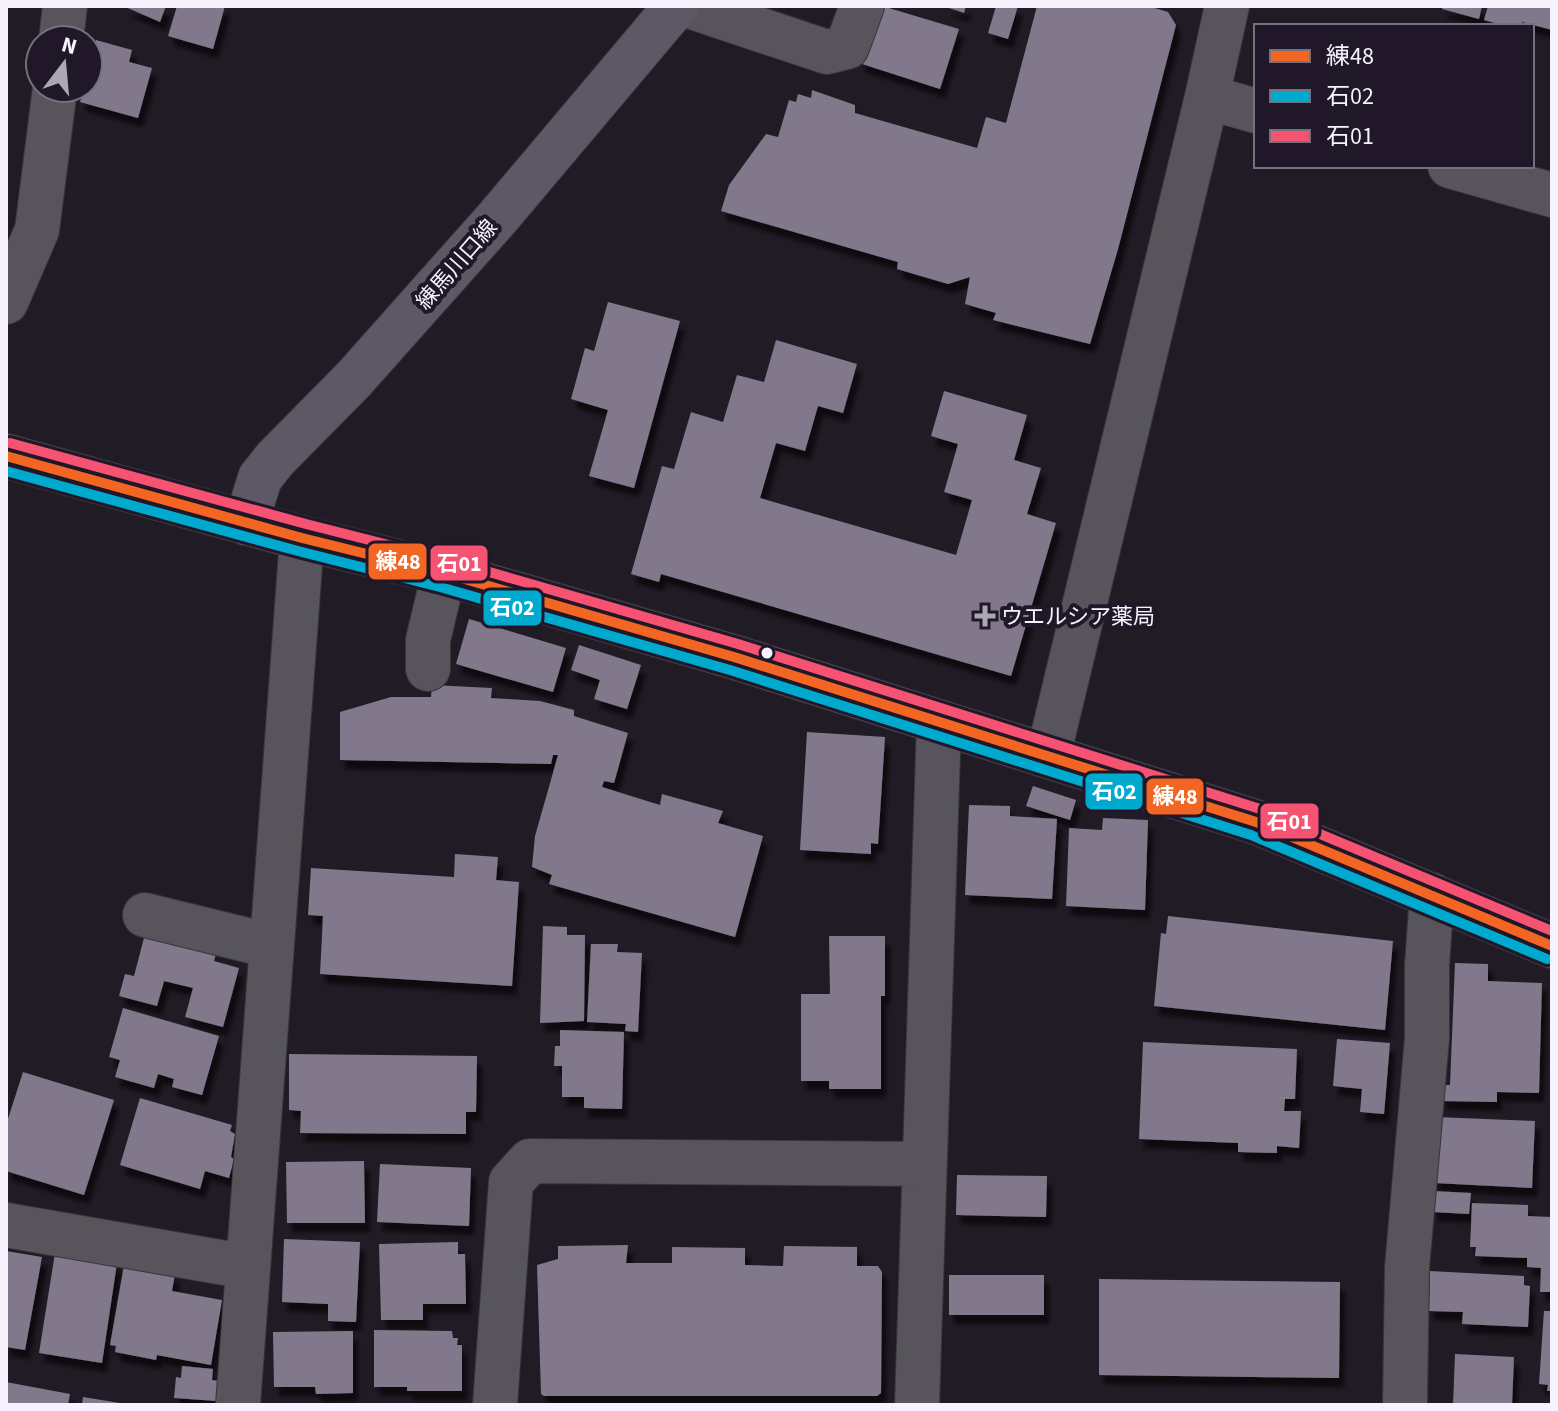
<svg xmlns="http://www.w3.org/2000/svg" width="1558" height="1411" font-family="'Source Sans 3','Noto Sans JP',sans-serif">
<defs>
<filter id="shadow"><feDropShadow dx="5" dy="9" stdDeviation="2" flood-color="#0009"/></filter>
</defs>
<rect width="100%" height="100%" fill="#201b24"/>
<!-- building -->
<path fill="#82788b" filter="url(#shadow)" d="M123 6H166L160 22Z
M177 6H225L213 49 168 36Z
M882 6 959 29 940 89 859 63Z
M943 6H966L964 13Z
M996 6H1018L1008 39 988 33Z
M1037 6H1148L1168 12 1176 25 1118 249 1090 344 993 320 996 313 965 304 970 277 948 284 897 269 898 262 721 211 729 185 766 134 778 137 789 100 796 102 798 94 811 98 812 90 855 105V113L977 148 986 117 1006 123Z
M1443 6H1482L1479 19 1442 9Z
M1488 6H1552V30L1522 22 1521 26H1505L1484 20Z
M96 40 132 50 129 62 152 68 138 118 80 102 84 88H88V71Z
M608 302 680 321 634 488 589 476 608 410 571 399 585 348 594 351Z
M776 340 857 364 843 413 818 406 805 451 776 443 760 498 956 555 972 500 944 492 958 444 931 436 944 391 1027 415 1014 460 1041 468 1027 514 1056 523 1011 676 661 574 659 582 631 574 662 466 674 469 691 412 723 422 737 375 764 382Z
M469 619 566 648 553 692 456 664Z
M579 645 641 665 627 709 594 699 600 680 571 670Z
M432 685 492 688 491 698 540 701 574 710V716L628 733 614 783 604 781 602 787 660 805 662 794 723 811 718 823 763 836 735 937 549 884 552 875 532 867 535 836 558 755H553L551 764 340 760V712L391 697H431Z
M807 732 885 737 878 844 871 843V854L800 850Z
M1033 786 1076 800 1070 820 1026 806Z
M969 805 1010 806V816L1057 819 1052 899 965 895Z
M1103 818 1148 820 1145 910 1066 906 1069 828 1102 830Z
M455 854 498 857 496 880 519 882 512 986 320 974 323 916 308 915 311 868 454 877Z
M1168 916 1393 941 1385 1030 1154 1006 1161 933 1166 934Z
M543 926 567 927V935H585L584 1021 540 1023Z
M145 934 216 954 214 961 239 968 223 1027 185 1017 193 988 164 981 157 1006 119 996 125 974 134 976Z
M829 936H885V996H881V1089H829V1081H801V994H830Z
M591 944H618L617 952 642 953 638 1032 625 1031 626 1024 587 1022Z
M1455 963 1488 964V981L1542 983 1539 1093 1497 1092V1102L1441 1101 1442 1085H1450Z
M123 1008 219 1036 202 1095 172 1087 174 1079 158 1074 154 1088 115 1077 120 1060 109 1057Z
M560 1030 624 1032 622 1109 584 1108V1097H562V1066H554L555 1046H560Z
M1337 1039 1390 1043 1384 1114 1360 1112 1362 1089 1333 1086Z
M1143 1042 1297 1049 1295 1099H1285L1284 1111H1301L1299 1148 1277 1146V1153L1238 1152V1143L1139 1139Z
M289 1054 477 1056 476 1112H466V1134L300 1133 301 1111 289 1110Z
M23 1072 114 1100 84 1195 6 1171V1125Z
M140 1098 232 1125 230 1131 235 1134 231 1157 234 1159 229 1178 205 1171 200 1189 120 1165Z
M1436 1117 1535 1121 1532 1188 1434 1183Z
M364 1161 365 1223H287L286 1162Z
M380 1164 471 1168 469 1226 377 1222Z
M957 1175 1047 1176 1046 1217 956 1215Z
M1433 1191 1471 1193 1469 1214 1432 1212Z
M1472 1203 1528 1205V1216L1552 1217V1292H1540L1541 1268 1527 1267V1258L1475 1256 1476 1247H1470Z
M284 1239 360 1242 356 1322 328 1321V1304L282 1302Z
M458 1242V1254H465L466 1304H423V1320H381L379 1244Z
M628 1245 626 1263H672V1247L745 1248V1265L783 1266 784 1246 857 1247V1266H878L882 1272 881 1393 877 1396H544L541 1394 537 1265 558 1259V1246Z
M6 1251 42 1257 25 1350 6 1347Z
M55 1253 117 1263 102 1363 39 1353Z
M124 1265 175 1274 172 1291 222 1300 211 1365 157 1355 156 1360 115 1352 116 1346 110 1345Z
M1430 1271 1524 1276V1285L1530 1286 1528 1327 1462 1324 1463 1312 1429 1311Z
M949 1275H1044V1315H949Z
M1099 1279 1340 1282 1339 1378 1099 1375Z
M1544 1311H1552V1391H1547L1548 1385 1539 1384Z
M374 1330 452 1331 453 1338H458L457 1345H462V1391H407V1387H374Z
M353 1331V1393L316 1394 315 1387H274L273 1332Z
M1455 1354 1514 1357 1512 1405H1453Z
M182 1366 213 1369 212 1380 219 1381 217 1401 174 1398 176 1377 181 1378Z
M6 1382 70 1394 68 1405H6Z
M83 1397 120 1403V1405H82Z"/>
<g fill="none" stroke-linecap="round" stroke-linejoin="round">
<defs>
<path id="minor" d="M689 6 827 52 847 47 862 6
M61 40 65 6
M1207 97 1256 111
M1450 166 1552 195
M6 302 37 230 55 88
M428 669V640L444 573
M1048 756 1207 97 1227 6
M145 915 271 946
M6 1225 248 1267
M238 1405 302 538
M495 1405 511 1182 530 1161 924 1164
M917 1405 939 722
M1405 1405 1407 1268 1427 1038V965L1432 895"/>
<path id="major" d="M6 456 302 538 444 573 734 657 1256 822 1552 946
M246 523 260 478 275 459 354 379 499 216 676 6"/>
</defs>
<!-- minor casing -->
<use href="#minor" stroke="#38353c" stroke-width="46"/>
<!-- major casing -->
<use href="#major" stroke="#38353c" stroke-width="46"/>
<!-- minor -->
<use href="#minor" stroke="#58545c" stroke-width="44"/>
<!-- major -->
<use href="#major" stroke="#5e5765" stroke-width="44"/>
<defs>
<path id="bus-1" d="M6 456 302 538 444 573 734 657 1256 822 1552 946"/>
<path id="bus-2" d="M6 471 298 551 440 587 730 670 1251 835 1547 959"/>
<path id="bus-3" d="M10 443 306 524 448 560 738 644 1260 809 1552 931"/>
</defs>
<!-- bus-1 casing -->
<use href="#bus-1" stroke="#201728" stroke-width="16"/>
<!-- bus-2 casing -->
<use href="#bus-2" stroke="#201728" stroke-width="16"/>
<!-- bus-3 casing -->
<use href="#bus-3" stroke="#201728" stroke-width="16"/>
<!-- bus-1 -->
<use href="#bus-1" stroke="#f26522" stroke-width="10"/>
<!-- bus-2 -->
<use href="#bus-2" stroke="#00a9ce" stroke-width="10"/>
<!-- bus-3 -->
<use href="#bus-3" stroke="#f65372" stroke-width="10"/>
</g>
<!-- markers -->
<path fill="#aca7b2" stroke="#201728" stroke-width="3" d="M981 604h8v8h8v8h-8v8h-8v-8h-8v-8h8z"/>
<circle fill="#f8f2fe" stroke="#201728" stroke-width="3" cx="767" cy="653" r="7"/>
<g text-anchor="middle" stroke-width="8" stroke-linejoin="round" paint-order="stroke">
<!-- street labels -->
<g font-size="22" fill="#f8f2fe" stroke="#201728">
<text transform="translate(456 264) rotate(-49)" y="8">練馬川口線</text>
</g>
<!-- poi labels -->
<g font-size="22" fill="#f8f2fe" stroke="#201728" text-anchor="start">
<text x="1001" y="624">ウエルシア薬局</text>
</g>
</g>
<g stroke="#201728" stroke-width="3">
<rect x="367" y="542" width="61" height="39" rx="8" fill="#f26522"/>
<rect x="429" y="544" width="60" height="38" rx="8" fill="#f65372"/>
<rect x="482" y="589" width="61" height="38" rx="8" fill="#00a9ce"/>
<rect x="1084" y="772" width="60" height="39" rx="8" fill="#00a9ce"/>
<rect x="1145" y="777" width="60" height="39" rx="8" fill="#f26522"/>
<rect x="1259" y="802" width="61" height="38" rx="8" fill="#f65372"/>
</g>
<g font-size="22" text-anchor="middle" font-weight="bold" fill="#fff">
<text x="398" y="569">練48</text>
<text x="459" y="571">石01</text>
<text x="512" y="615">石02</text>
<text x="1114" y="799">石02</text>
<text x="1175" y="804">練48</text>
<text x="1289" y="829">石01</text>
</g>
<!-- border -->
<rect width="1558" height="1411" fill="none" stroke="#f8f2fe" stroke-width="16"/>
<!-- legend -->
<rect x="1254" y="24" width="280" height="144" fill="#201728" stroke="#766f7e" stroke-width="2"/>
<rect x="1270" y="50" width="40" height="12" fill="#f26522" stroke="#766f7e" stroke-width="2"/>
<text x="1326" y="64" font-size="24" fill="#f8f2fe">練48</text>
<rect x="1270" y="90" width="40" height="12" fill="#00a9ce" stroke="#766f7e" stroke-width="2"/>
<text x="1326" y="104" font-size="24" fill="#f8f2fe">石02</text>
<rect x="1270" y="130" width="40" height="12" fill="#f65372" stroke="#766f7e" stroke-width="2"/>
<text x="1326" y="144" font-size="24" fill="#f8f2fe">石01</text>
<!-- north arrow -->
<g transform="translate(64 64) rotate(16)"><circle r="38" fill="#201728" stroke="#766f7e" stroke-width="2"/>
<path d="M0-6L14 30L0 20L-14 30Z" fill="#aca7b2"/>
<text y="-12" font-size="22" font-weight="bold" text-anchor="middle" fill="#f8f2fe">N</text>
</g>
</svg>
